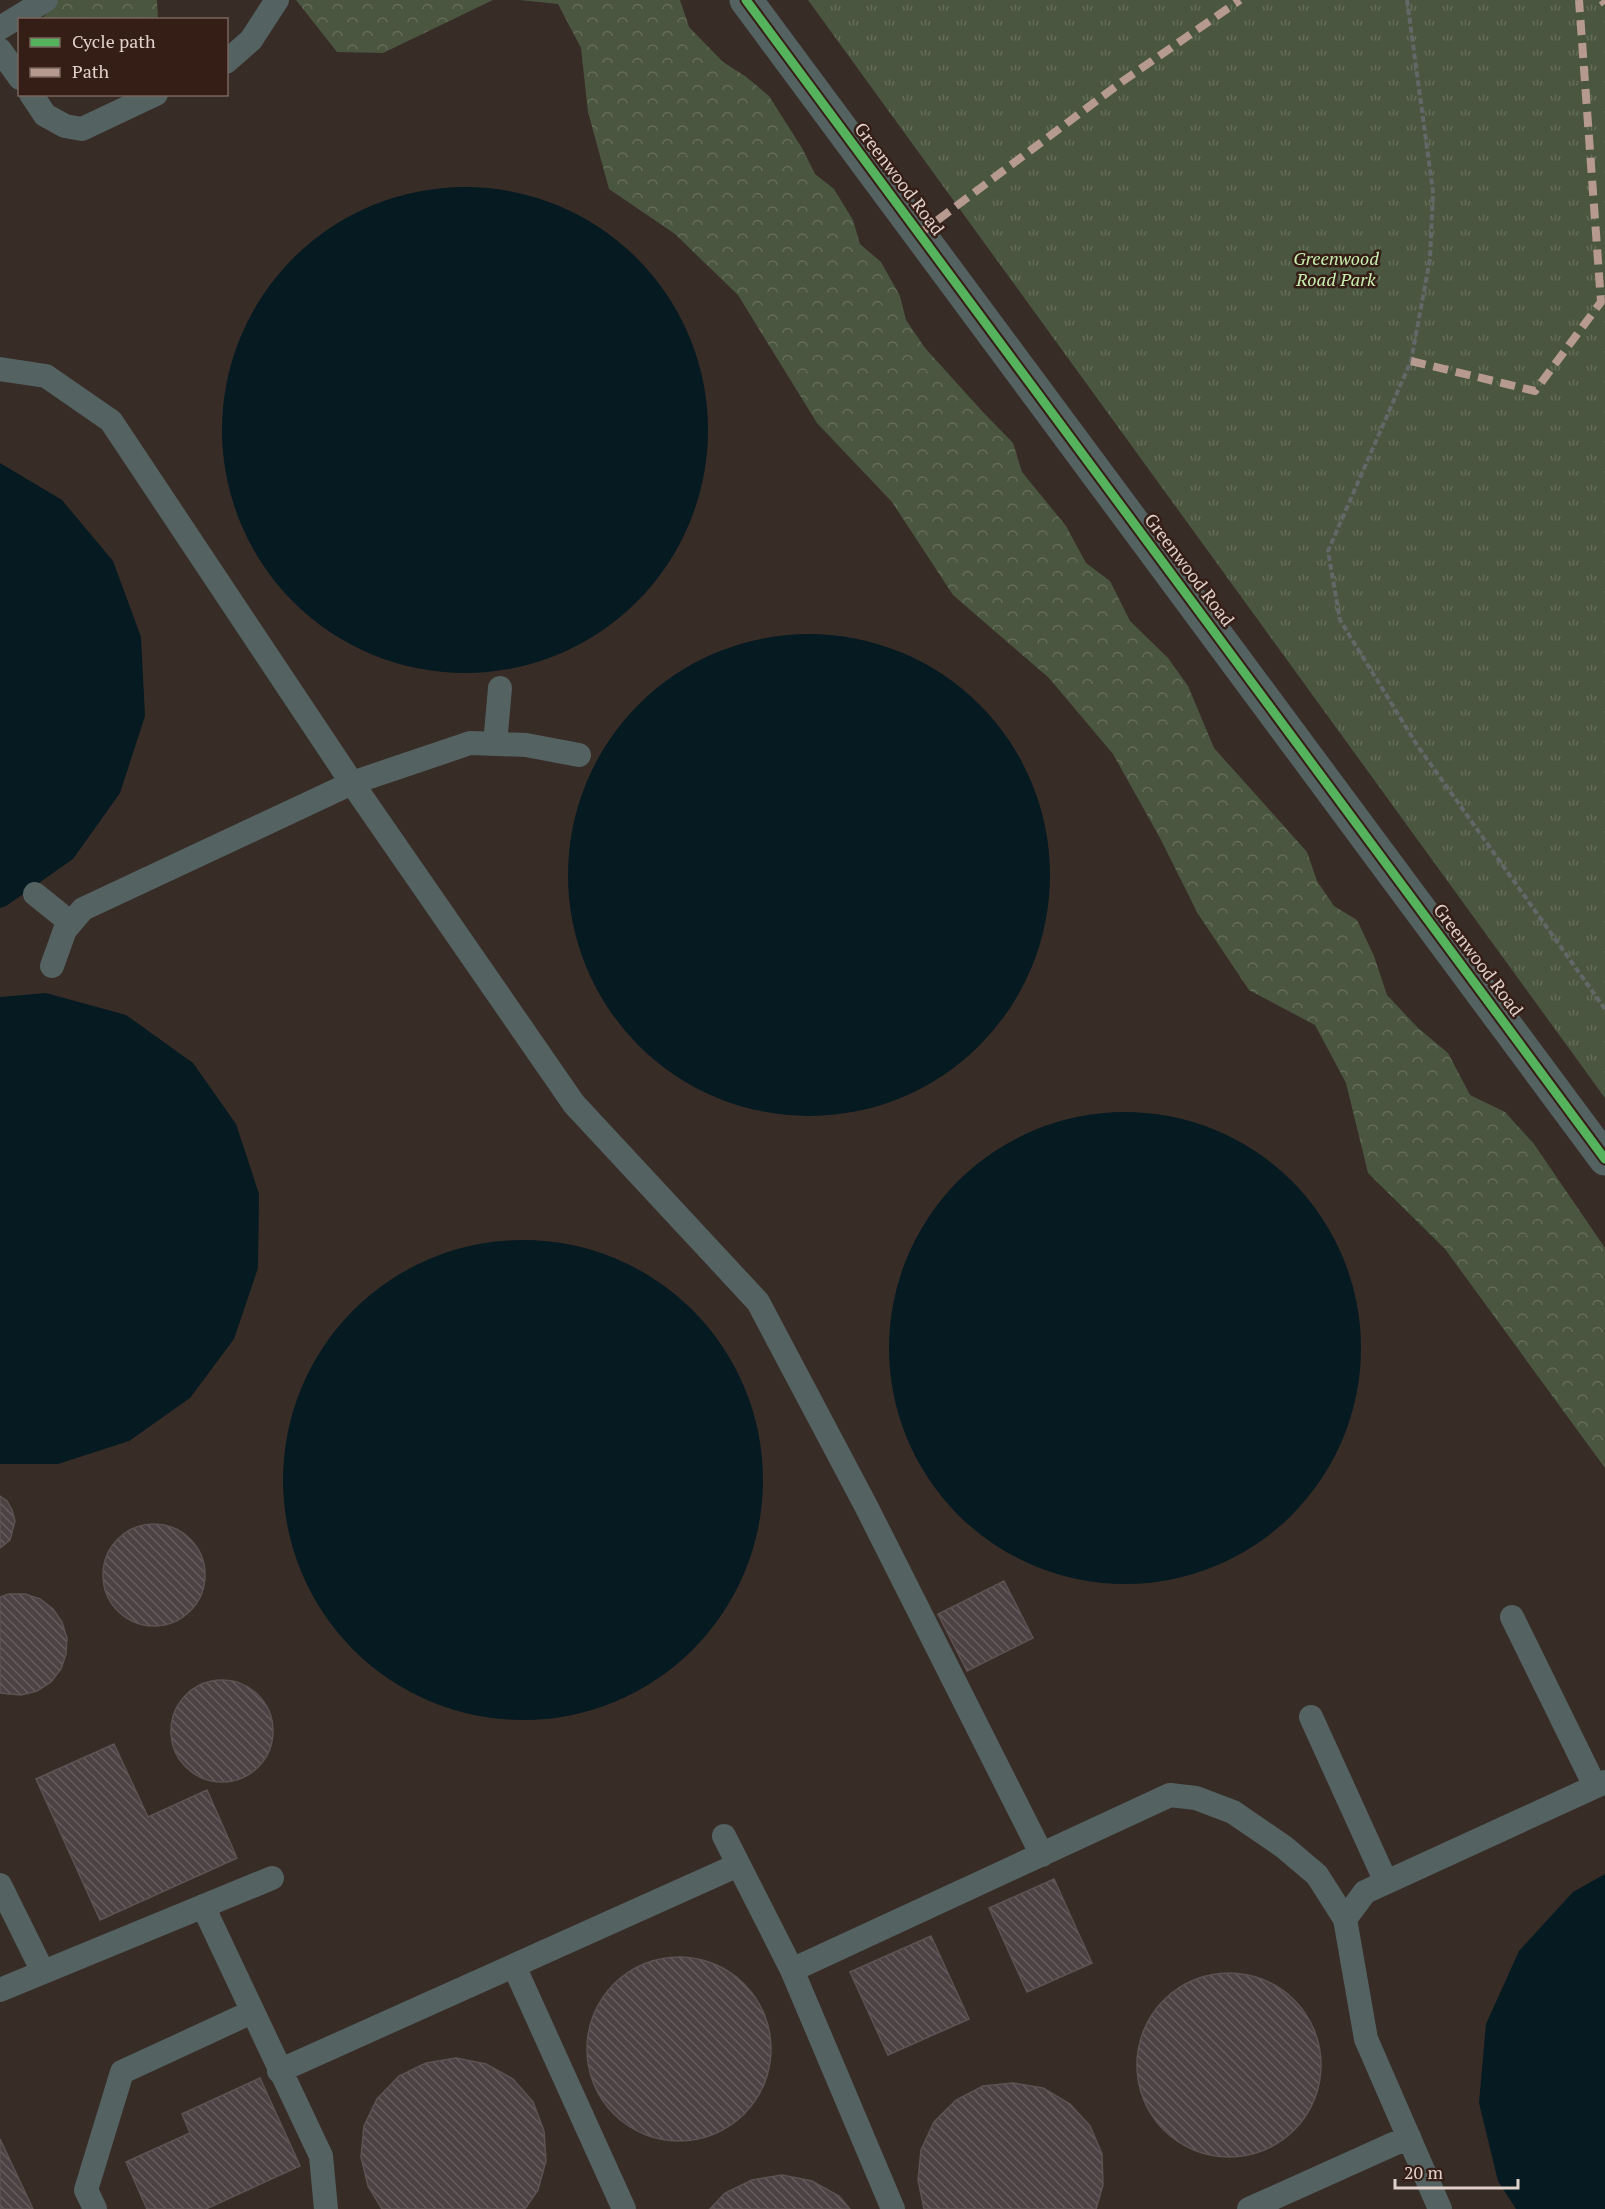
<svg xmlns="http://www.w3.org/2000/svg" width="1605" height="2209" font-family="'PT Serif',serif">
<defs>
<pattern id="grass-tufts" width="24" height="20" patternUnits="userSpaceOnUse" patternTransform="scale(1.5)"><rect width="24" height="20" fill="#4a563f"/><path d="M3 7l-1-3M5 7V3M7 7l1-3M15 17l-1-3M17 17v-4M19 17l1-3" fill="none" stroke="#646d59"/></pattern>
<pattern id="forest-crowns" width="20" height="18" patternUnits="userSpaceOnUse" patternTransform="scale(1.5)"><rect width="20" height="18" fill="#4a563f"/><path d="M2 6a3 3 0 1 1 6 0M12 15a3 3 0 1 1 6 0" fill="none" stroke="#646d59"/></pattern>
<pattern id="building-back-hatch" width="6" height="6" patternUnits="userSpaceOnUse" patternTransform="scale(1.5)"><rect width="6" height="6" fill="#4c4143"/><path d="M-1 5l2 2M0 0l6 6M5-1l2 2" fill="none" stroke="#665b5d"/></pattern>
</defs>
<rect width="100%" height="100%" fill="#382c27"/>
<!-- grass -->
<path fill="url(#grass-tufts)" d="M808 0H1605V1098Z"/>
<!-- forest -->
<path fill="url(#forest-crowns)" d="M58 0H157L158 19 41 20Z
M296 0H493L383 53 337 52Z
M520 0H680L689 27 723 62 745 76 769 96 802 148 815 174 834 189 853 220 860 244 881 262 900 296 906 320 925 348 982 411 1013 443 1022 472 1066 526 1086 563 1110 581 1130 621 1168 658 1188 686 1214 748 1307 852 1317 881 1334 906 1357 920 1374 956 1387 995 1418 1028 1448 1053 1470 1095 1505 1112 1534 1144 1605 1248V1468L1445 1249 1368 1173 1346 1083 1315 1025 1249 990 1198 914 1160 838 1113 754 1049 678 953 595 892 502 817 423 738 295 675 234 609 189 588 112 581 48 558 4Z"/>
<!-- water -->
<path fill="#051a21" d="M222 430a243 243 0 1 1 486 0a243 243 0 1 1-486 0Z
M0 463 62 500 113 561 141 637 145 716 120 793 73 859 6 906 0 908Z
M568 875a241 241 0 1 1 482 0a241 241 0 1 1-482 0Z
M46 993 126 1015 193 1063 236 1124 259 1194 258 1268 234 1339 190 1398 129 1441 58 1464H0V997Z
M889 1348a236 236 0 1 1 472 0a236 236 0 1 1-472 0Z
M283 1480a240 240 0 1 1 480 0a240 240 0 1 1-480 0Z
M1605 1874V2209H1516L1498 2181 1479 2103 1486 2024 1519 1951 1573 1892Z"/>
<!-- building -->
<path fill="url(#building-back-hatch)" stroke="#5d5353" stroke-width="1.5" d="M0 1496 7 1501 12 1510 15 1521 10 1540 0 1548Z
M103 1575a51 51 0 1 1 102 0a51 51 0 1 1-102 0Z
M1004 1581 1033 1638 967 1671 938 1614Z
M9 1594H25L40 1599 53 1609 62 1622 67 1638 66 1654 61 1669 51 1682 37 1691 21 1695 0 1693V1597Z
M171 1731a51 51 0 1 1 102 0a51 51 0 1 1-102 0Z
M114 1744 148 1817 207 1790 237 1858 100 1920 36 1779Z
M1054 1879 1092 1963 1027 1992 989 1908Z
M931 1936 969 2019 888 2055 850 1972Z
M587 2049a92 92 0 1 1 184 0a92 92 0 1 1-184 0Z
M1137 2065a92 92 0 1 1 184 0a92 92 0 1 1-184 0Z
M456 2058 486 2064 513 2079 533 2102 544 2131 546 2161 538 2190 525 2209H382L368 2186 361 2157 364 2126 377 2099 399 2076 426 2063Z
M260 2078 300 2166 206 2209H147L126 2162 190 2133 182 2114Z
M1013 2083 1043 2088 1070 2104 1090 2126 1102 2154 1103 2185 1096 2209H924L918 2180 921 2150 934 2122 956 2100 983 2086Z
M0 2139 33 2209H0Z
M782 2175 812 2181 839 2196 850 2209H710L725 2193 752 2180Z"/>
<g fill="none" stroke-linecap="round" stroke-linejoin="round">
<!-- path -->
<path stroke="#626867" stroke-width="4" stroke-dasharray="6 3" stroke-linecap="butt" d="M1407 0 1433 192 1430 259 1411 361 1328 551 1340 620 1417 745 1605 1009"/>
<!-- service -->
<path stroke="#546262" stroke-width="24" d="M0 28 46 0
M0 50 20 78
M226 62 251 40 277 0
M31 94 45 115 65 126 82 129 156 94
M0 369 46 376 111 421 352 783 574 1104 758 1302 866 1506 1042 1855
M495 744 500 688
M35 894 71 923
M52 966 65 930 83 909 352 783 470 743 526 745 579 755
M1512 1617 1595 1786
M1311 1717 1386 1882
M724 1836 792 1970 893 2209
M0 1885 43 1972
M203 1906 321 2156 326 2209
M514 1966 624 2209
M792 1970 1170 1795 1196 1798 1233 1812 1284 1847 1317 1875 1345 1919
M0 1990 272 1878
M279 2071 738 1865
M95 2209 86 2190 122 2072 252 2012
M1249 2209 1409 2137
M1440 2209 1366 2039 1345 1919 1365 1892 1605 1782"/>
<!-- tertiary -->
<path stroke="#546262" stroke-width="33" d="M746 0 1605 1159"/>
<!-- quiet -->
<path stroke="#b69a8f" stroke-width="8" stroke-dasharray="15 8" stroke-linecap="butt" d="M1602 0 1605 4
M919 234 1123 81 1240 0
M1411 361 1535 391 1601 302 1579 0"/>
<defs>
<path id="cycleway" d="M746 0 1605 1159"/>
</defs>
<!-- cycleway casing -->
<use href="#cycleway" stroke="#351e16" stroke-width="13"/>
<!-- cycleway -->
<use href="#cycleway" stroke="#56b35d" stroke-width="9"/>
</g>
<g text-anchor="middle" stroke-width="5" stroke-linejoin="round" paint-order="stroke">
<!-- street labels -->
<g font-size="18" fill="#e0d0ca" stroke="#351e16">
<text transform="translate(899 179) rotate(53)" y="6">Greenwood Road</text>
<text transform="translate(1189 570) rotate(53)" y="6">Greenwood Road</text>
<text transform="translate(1478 960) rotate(53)" y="6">Greenwood Road</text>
</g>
<!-- park labels -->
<g font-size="18" font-style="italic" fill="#c9f0b0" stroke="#351e16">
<text x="1336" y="265">Greenwood<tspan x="1336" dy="21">Road Park</tspan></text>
</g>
</g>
<!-- legend -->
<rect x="18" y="18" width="210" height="78" fill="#351e16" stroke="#79655e" stroke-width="1.5"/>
<rect x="30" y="38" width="30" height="9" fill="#56b35d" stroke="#79655e" stroke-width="1.5"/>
<text x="72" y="48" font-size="18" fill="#e0d0ca">Cycle path</text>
<rect x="30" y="68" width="30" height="9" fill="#b69a8f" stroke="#79655e" stroke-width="1.5"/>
<text x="72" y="78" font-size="18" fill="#e0d0ca">Path</text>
<!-- scale -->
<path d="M1395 2179v9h123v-9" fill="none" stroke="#e0d0ca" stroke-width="3"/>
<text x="1404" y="2179" font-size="18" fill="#e0d0ca" stroke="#351e16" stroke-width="4.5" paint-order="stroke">20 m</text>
</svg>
